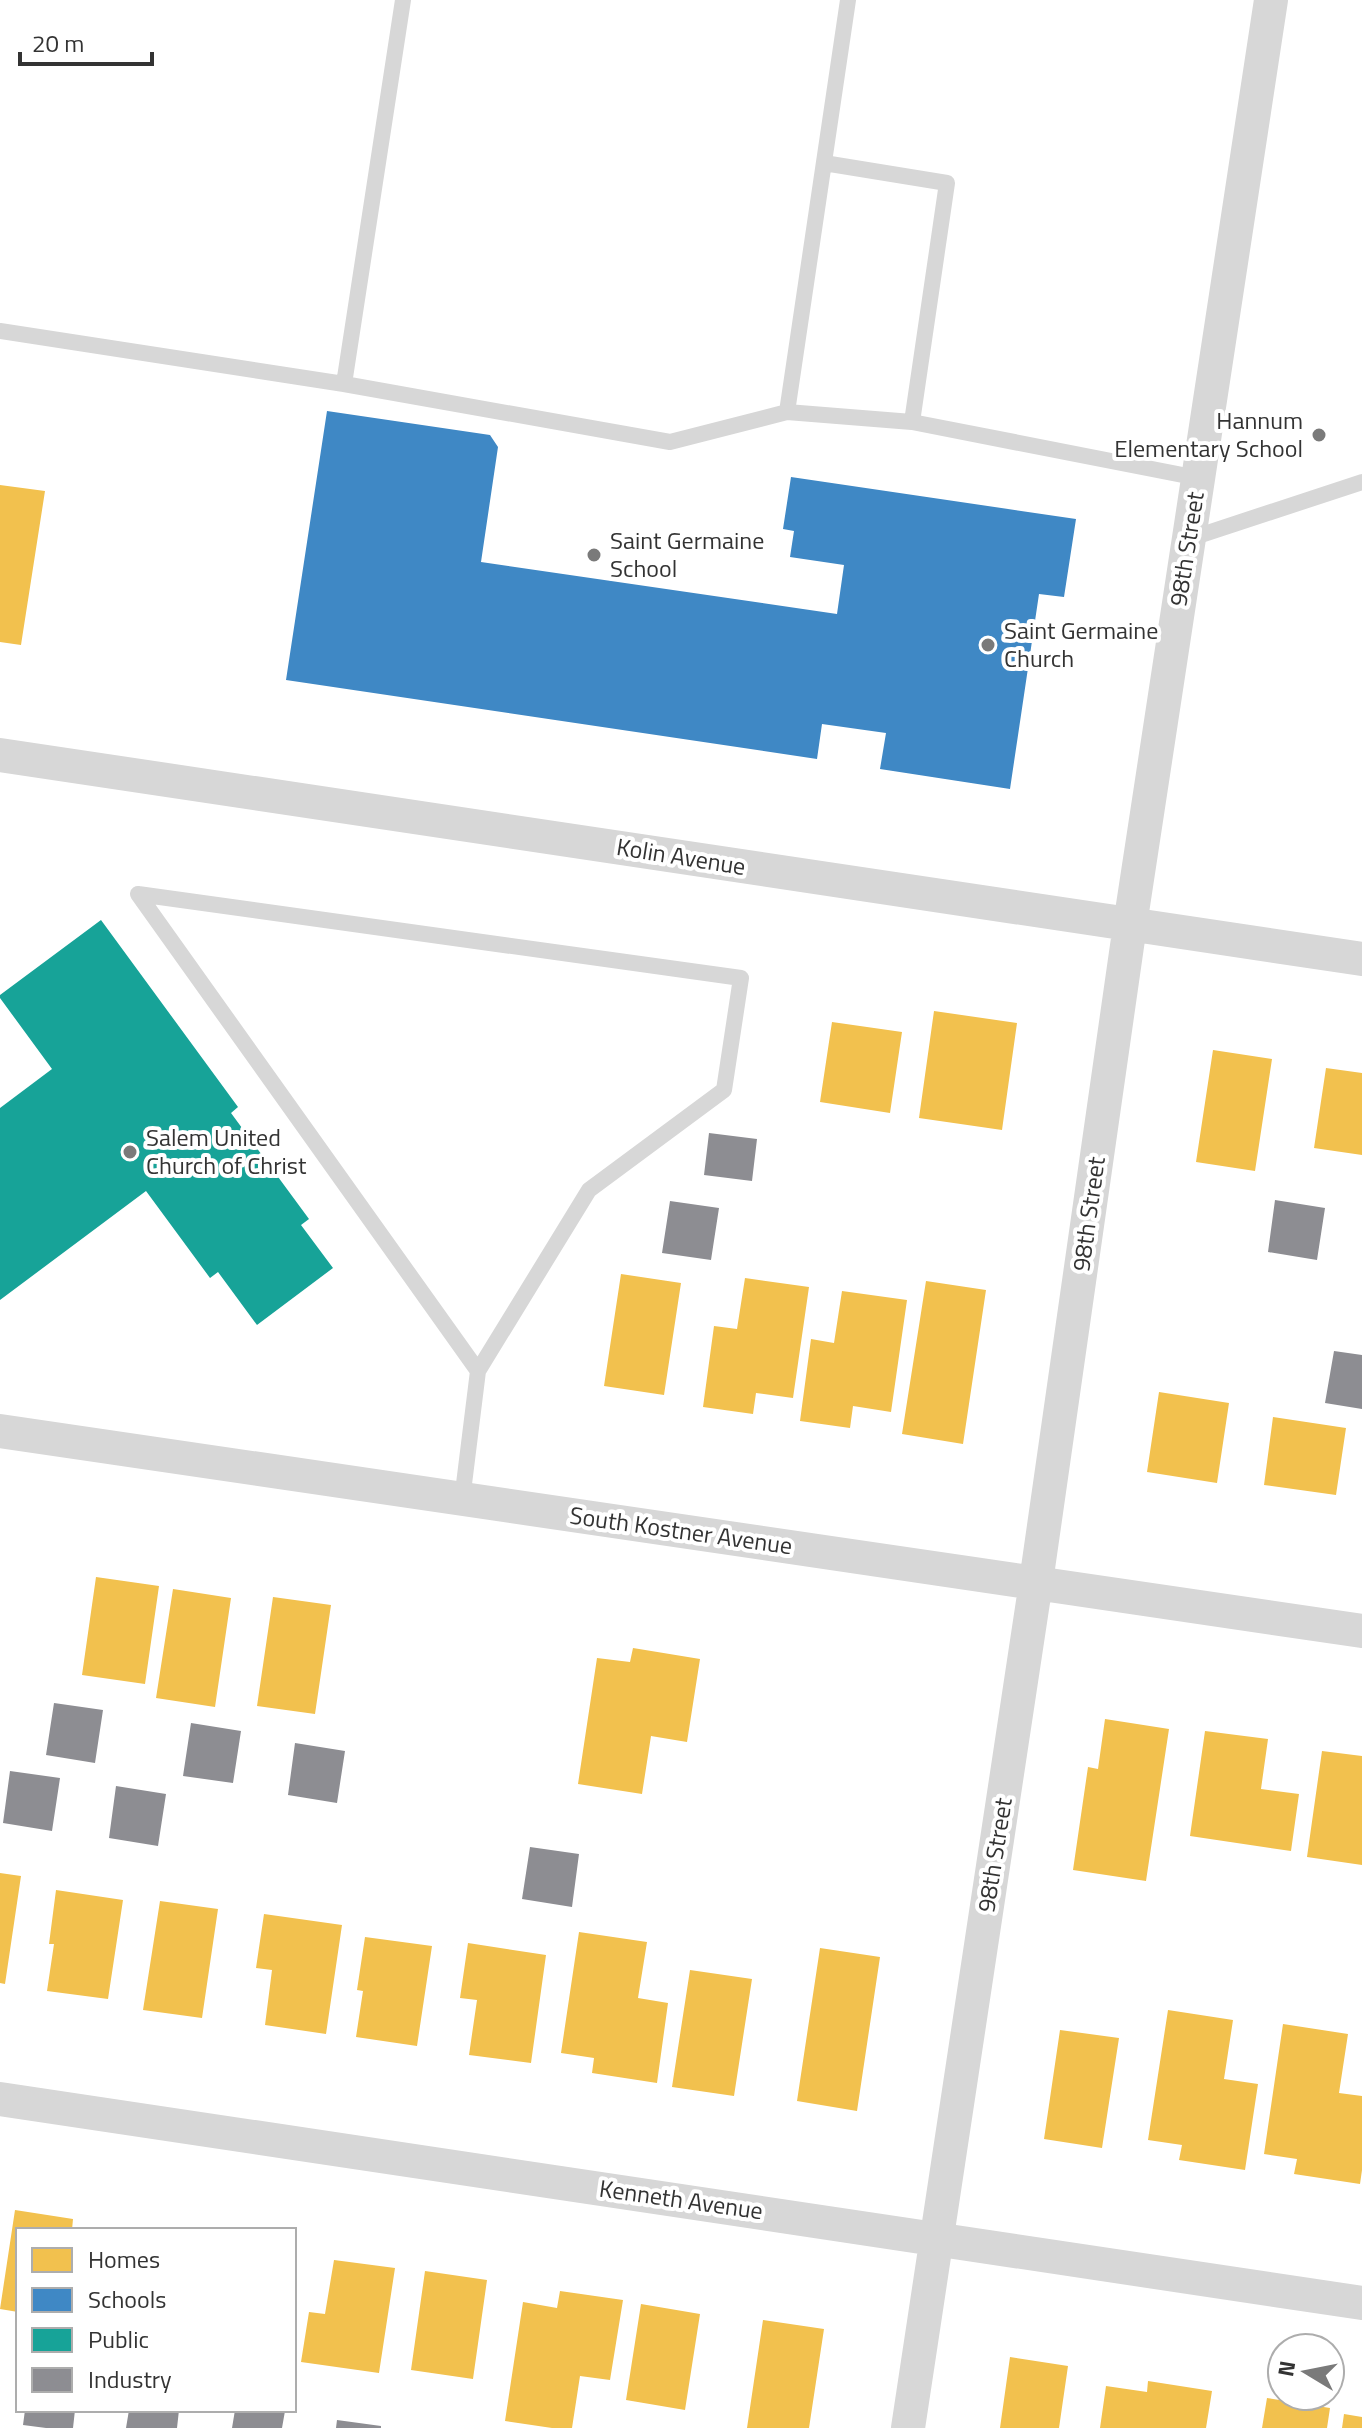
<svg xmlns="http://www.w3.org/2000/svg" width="1362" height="2428" font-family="'Titillium Web',sans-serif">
<rect width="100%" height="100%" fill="#fff"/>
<!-- homes -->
<path fill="#f2c14e" d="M0 485 45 491 21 645 0 642Z
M934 1011 1017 1023 1002 1130 919 1118Z
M832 1022 902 1032 890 1113 820 1102Z
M1213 1050 1272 1059 1255 1171 1196 1162Z
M1326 1068 1362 1073V1155L1314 1148Z
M621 1274 681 1283 664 1395 604 1386Z
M745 1278 809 1287 793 1398 756 1393 753 1414 703 1407 714 1326 737 1329Z
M926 1281 986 1290 963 1444 902 1434Z
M842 1291 907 1300 891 1412 853 1406 850 1428 800 1421 811 1339 834 1343Z
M1159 1392 1229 1403 1217 1483 1147 1472Z
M1273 1417 1346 1428 1336 1495 1264 1485Z
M96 1577 159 1586 145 1684 82 1675Z
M173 1589 231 1598 215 1707 156 1698Z
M273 1597 331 1605 315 1714 257 1706Z
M633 1648 700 1659 687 1742 651 1736 642 1794 578 1784 597 1658 630 1662Z
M1105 1719 1169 1729 1146 1881 1073 1870 1088 1767 1098 1769Z
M1205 1731 1268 1739 1261 1789 1299 1794 1291 1851 1190 1836Z
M1322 1751 1362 1756V1865L1307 1857Z
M0 1873 21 1876 5 1984 0 1983Z
M56 1890 123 1900 108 1999 47 1991 54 1944H49Z
M160 1901 218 1909 202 2018 143 2010Z
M264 1914 342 1925 326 2034 265 2025 272 1970 256 1968Z
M579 1932 647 1942 638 1998 668 2003 657 2083 592 2073 594 2058 561 2053Z
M365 1937 432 1946 417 2046 356 2037 363 1991 357 1990Z
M468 1943 546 1955 531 2063 469 2055 477 2000 460 1998Z
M820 1948 880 1957 857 2111 797 2101Z
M690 1970 752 1979 734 2096 672 2087Z
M1168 2010 1233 2020 1224 2079 1258 2084 1245 2170 1179 2160 1182 2145 1148 2140Z
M1283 2024 1348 2034 1339 2093 1362 2096V2170L1360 2184 1294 2174 1297 2159 1264 2154Z
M1060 2030 1119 2038 1102 2148 1044 2139Z
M15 2210 73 2219 72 2230H18V2312L0 2309Z
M334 2260 395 2268 379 2373 301 2362 309 2312 325 2314Z
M425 2271 487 2280 473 2379 411 2370Z
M560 2291 623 2300 610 2380 580 2376 572 2428H552L505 2421 523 2302 557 2308Z
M641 2304 700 2314 685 2410 626 2400Z
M763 2320 824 2329 809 2428H747Z
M1010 2357 1068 2366 1059 2428H1000Z
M1148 2381 1212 2391 1206 2428H1100L1106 2386 1147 2392Z
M1267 2398 1330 2408 1327 2428H1262Z
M1344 2414 1362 2417V2428H1342Z"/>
<!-- schools -->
<path fill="#3f88c5" d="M327 411 490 435 498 447 481 562 837 614 844 565 790 557 794 531 783 529 791 477 1076 519 1064 597 1039 594 1010 789 880 769 886 733 822 724 817 759 286 680Z"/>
<!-- public -->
<path fill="#17a398" d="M101 920 238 1107 231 1113 309 1219 301 1225 333 1268 257 1325 218 1272 210 1278 146 1191 0 1300V1108L52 1069 0 998V995Z"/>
<!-- industry -->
<path fill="#8d8d92" d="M709 1133 757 1139 752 1181 704 1175Z
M1275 1200 1325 1208 1317 1260 1268 1252Z
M670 1201 719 1208 711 1260 662 1253Z
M1334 1351 1362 1355V1409L1325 1403Z
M54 1703 103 1710 95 1763 46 1755Z
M191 1723 241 1731 233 1783 183 1776Z
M295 1743 345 1751 337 1803 288 1795Z
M10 1771 60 1778 52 1831 3 1823Z
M116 1786 166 1794 158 1846 109 1838Z
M530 1847 579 1854 572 1907 522 1899Z
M25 2410H75L73 2428H46L23 2425Z
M129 2410H179L177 2428H126Z
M235 2410 285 2411 282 2428H232Z
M337 2420 381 2426V2428H336Z"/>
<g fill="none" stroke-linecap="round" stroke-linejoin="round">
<!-- lane -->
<path stroke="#d7d7d7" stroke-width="16" d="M824 163 947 183 912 422
M0 331 344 384 670 442 787 412 912 422 1198 478
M344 384 403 0
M787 412 848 0
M1189 539 1362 482
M138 894 741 978 724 1090 589 1190 478 1371 462 1500
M138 894 478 1371"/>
<!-- street -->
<path stroke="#d7d7d7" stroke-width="34" d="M0 755 1362 959
M0 1431 1362 1631
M0 2099 1362 2303
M908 2428 1036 1582 1130 925 1271 0"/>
</g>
<!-- markers -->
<g fill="#7a7a7a" stroke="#fff" stroke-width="3">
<circle cx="1319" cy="435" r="8"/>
<circle cx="594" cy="555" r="8"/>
<circle cx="988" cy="645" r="8"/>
<circle cx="130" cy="1152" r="8"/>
</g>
<g text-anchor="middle" stroke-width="8" stroke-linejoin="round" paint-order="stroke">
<!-- poi labels -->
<g font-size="24" fill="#333" stroke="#fff" text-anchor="start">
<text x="1303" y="429" text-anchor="end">Hannum<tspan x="1303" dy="28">Elementary School</tspan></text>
<text x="610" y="549">Saint Germaine<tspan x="610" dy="28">School</tspan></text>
<text x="1004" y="639">Saint Germaine<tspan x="1004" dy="28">Church</tspan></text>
<text x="146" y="1146">Salem United<tspan x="146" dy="28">Church of Christ</tspan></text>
</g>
<!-- street labels -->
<g font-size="24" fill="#333" stroke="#fff">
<text transform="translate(1187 549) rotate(-81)" y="8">98th Street</text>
<text transform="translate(681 857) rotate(9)" y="8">Kolin Avenue</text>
<text transform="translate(1089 1214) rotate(-82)" y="8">98th Street</text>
<text transform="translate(681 1531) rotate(8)" y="8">South Kostner Avenue</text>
<text transform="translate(995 1855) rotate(-81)" y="8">98th Street</text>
<text transform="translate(681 2200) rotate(8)" y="8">Kenneth Avenue</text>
</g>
</g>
<!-- legend -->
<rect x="16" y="2228" width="280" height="184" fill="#ffffff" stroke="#adadad" stroke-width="2"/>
<rect x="32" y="2248" width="40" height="24" fill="#f2c14e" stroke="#adadad" stroke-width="2"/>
<text x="88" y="2268" font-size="24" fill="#333333">Homes</text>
<rect x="32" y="2288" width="40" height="24" fill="#3f88c5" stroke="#adadad" stroke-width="2"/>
<text x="88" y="2308" font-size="24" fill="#333333">Schools</text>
<rect x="32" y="2328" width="40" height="24" fill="#17a398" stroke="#adadad" stroke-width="2"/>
<text x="88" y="2348" font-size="24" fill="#333333">Public</text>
<rect x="32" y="2368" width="40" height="24" fill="#8d8d92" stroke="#adadad" stroke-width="2"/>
<text x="88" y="2388" font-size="24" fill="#333333">Industry</text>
<!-- north arrow -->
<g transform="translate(1306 2372) rotate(280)"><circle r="38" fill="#ffffff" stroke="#adadad" stroke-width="2"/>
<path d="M0-6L14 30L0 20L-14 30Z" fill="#7a7a7a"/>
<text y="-12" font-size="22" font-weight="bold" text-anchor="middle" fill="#333333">N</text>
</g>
<!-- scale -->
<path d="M20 52v12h132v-12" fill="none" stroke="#333333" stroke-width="4"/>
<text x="32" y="52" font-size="24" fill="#333333" stroke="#ffffff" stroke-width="6" paint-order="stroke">20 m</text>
</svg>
